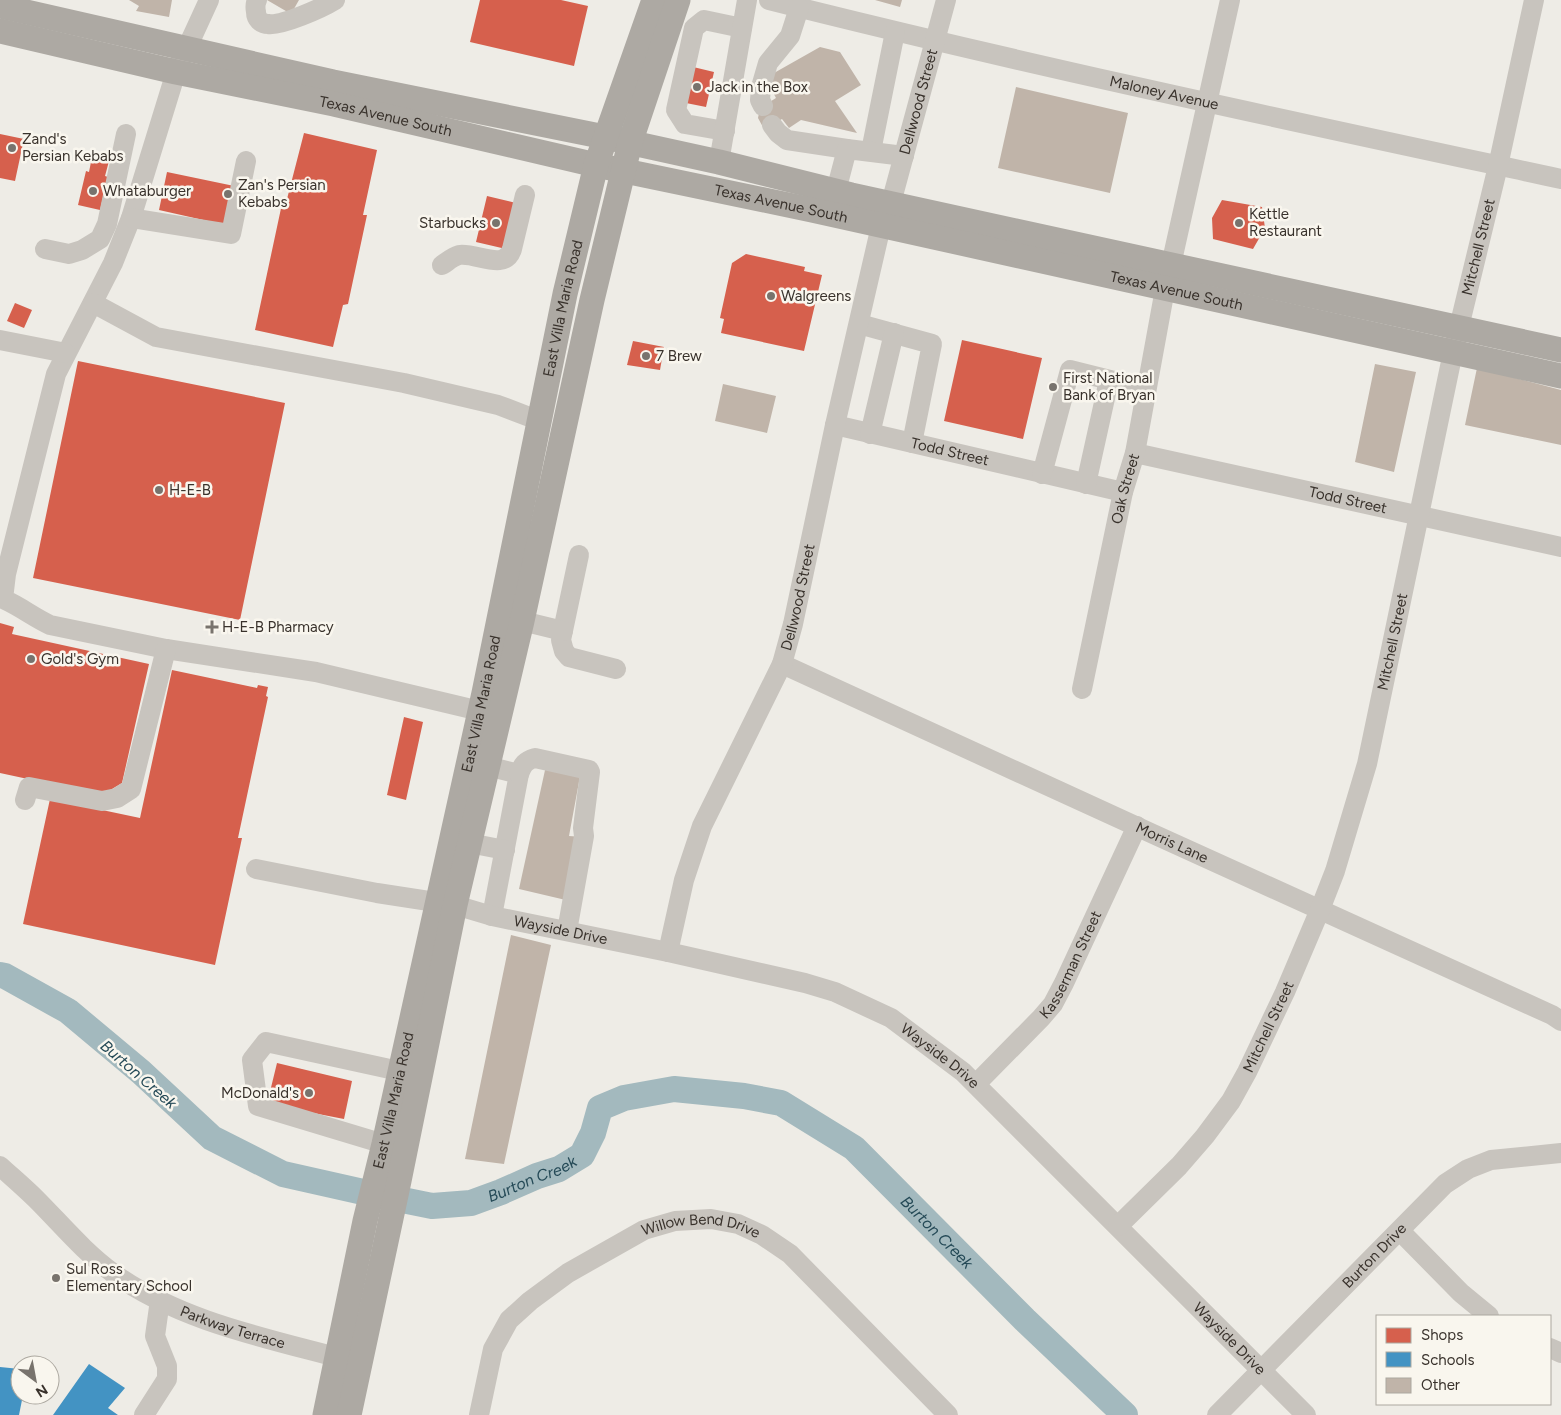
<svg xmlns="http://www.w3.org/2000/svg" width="1561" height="1415" font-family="Figtree,sans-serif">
<rect width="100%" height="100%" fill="#eeece6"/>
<!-- shops -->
<path fill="#d6604d" d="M480 0H561L588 6 574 66 470 42Z
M689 66 714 72 706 107 681 102Z
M304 133 377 150 363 215H367L348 304 343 305 333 347 255 330 283 199H287Z
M0 134 24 139 15 181 0 178Z
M92 157 109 161 105 176 108 177 100 210 78 205 86 171 89 172Z
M167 172 239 187 230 226 159 210Z
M487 196 516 203 506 249 476 242Z
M1222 200 1262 207 1265 228 1253 249 1213 239 1212 218Z
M746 254 805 267 804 271 822 275 804 351 721 333 724 319 720 318 732 263Z
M15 303 32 310 24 328 7 321Z
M962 340 1042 358 1023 439 944 421Z
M633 341 664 347 660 370 627 365Z
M78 361 285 403 240 620 33 578Z
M0 623 14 627 12 634 149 664 122 783 102 795 0 773Z
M172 670 257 688 258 685 268 687 266 696 268 697 238 838H242L215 965 23 924 50 799 140 818Z
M404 717 423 722 406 800 387 795Z
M277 1063 352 1081 344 1119 267 1104Z"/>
<!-- schools -->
<path fill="#4393c3" d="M89 1364 125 1388 108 1408 118 1415H53Z
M0 1367 20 1369V1395H23L19 1415H0Z"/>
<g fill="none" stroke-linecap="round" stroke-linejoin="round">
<!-- river -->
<path stroke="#a3b9be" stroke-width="26" id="s1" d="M0 975 5 976 68 1011 141 1072 212 1138 283 1174 363 1192 432 1206 471 1203 501 1192 537 1176 559 1169 582 1155 593 1133 600 1108 624 1098 674 1089 744 1096 781 1103 854 1148 1025 1320 1125 1415"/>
</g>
<!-- building -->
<path fill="#c0b4a9" d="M129 0H172L169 17 136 11 139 6Z
M267 0H299L291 14Z
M875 0H902L900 7Z
M820 47 840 52 861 85 835 101 857 133 801 120 789 128 782 119 764 129 758 118 760 108 776 98 769 85 774 73Z
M1016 87 1128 113 1110 193 998 168Z
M1375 364 1416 372 1394 472 1355 462Z
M1477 368 1561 390V445L1465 425Z
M723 384 776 396 767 433 715 421Z
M547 761 581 771 569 836 583 837 570 901 519 889Z
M511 935 551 945 504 1164 465 1159Z"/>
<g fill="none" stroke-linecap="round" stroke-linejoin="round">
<!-- minor -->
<g stroke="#c8c4be" stroke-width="20">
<path d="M209 0 176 72 131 218 113 263 56 374 6 574 3 599C21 607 33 617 50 625L166 649 316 672 480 711"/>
<path d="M257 0C255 4 255 7 256 12 256 19 261 24 268 24 282 26 322 8 335 0"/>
<path id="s2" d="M769 0C1031 66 1296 122 1561 179"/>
<path d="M763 106 760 100 761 87 768 63 790 36 799 8"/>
<path d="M772 125 778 133 787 140 847 149"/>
<path d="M725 131 685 124 676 110 694 28 704 20 742 28"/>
<path d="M871 151 895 32"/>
<path d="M719 162 747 0"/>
<path d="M836 191 847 149 904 156"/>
<path id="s3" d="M891 203 946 0"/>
<path d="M131 218 231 234 246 161"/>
<path d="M45 249 69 254 82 250 100 239 107 224 126 134"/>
<path d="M442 265C447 262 452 257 459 255 476 252 505 272 512 249L525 195"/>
<path d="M1171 265 1230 0"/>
<path d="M93 303 156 337 404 383 498 405 540 421"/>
<path d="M859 324 932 344 912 443"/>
<path d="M0 340 66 353"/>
<path id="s4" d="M835 425 1123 492"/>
<path d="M870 434 894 333"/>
<path id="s5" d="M1135 453 1561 547"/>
<path d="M1042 474 1070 370 1146 389"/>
<path d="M1086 484 1109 380"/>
<path d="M579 555 561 640 564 651 569 657 616 669"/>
<path d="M522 621 563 631"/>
<path id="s6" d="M782 664C1039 781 1294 900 1552 1015L1561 1021"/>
<path id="s7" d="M1082 689 1123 492 1135 453 1165 289"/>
<path d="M487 766 519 774 492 916"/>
<path d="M519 774C523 764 525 761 535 758L589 770 590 772 583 828 584 836 567 931"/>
<path d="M25 800 29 787 102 801 117 798 131 789 166 649"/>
<path d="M469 843 505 850"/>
<path id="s8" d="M256 869 377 893 455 905 492 916 668 952 805 983 835 992 891 1018 963 1072 1306 1415"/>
<path id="s9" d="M668 952 684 880 702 826 782 664 793 624 835 425 881 226"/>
<path id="s10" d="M976 1084 1041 1018 1053 1004 1064 983 1137 826"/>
<path d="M384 1144 258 1106 252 1060 266 1042 399 1071"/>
<path id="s11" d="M0 1166C12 1177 25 1188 36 1199 62 1225 84 1252 113 1273 178 1320 261 1337 336 1357"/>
<path id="s12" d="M1118 1226 1179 1166 1205 1136 1231 1101 1247 1072 1285 992 1319 912 1335 871 1367 764 1453 352 1498 166 1534 0"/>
<path d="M1400 1231 1461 1293 1489 1316"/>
<path d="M1550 1348 1561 1353"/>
<path d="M144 1415 167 1379V1366L155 1336 160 1300"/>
<path id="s13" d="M479 1415 493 1349 509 1320 530 1301 568 1273 644 1230 675 1221 711 1219 738 1224 762 1235 790 1254 948 1415"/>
<path id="s14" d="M1217 1415 1445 1184 1468 1169 1491 1160 1561 1153"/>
</g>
<!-- major -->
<g stroke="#ada9a3" stroke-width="25">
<path d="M0 6 333 82 605 137 719 162 851 195 1561 350"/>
<path id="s15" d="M0 31 176 72 334 104 596 165 812 210 1561 376"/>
<path id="s16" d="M325 1415 365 1221 384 1144 484 693 565 294 596 165 654 0"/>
<path d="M349 1415 399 1181 455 905 522 621 592 300 630 143 678 0"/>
</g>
</g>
<!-- markers -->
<g fill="#78736d" stroke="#f9f6ee" stroke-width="2">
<circle cx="697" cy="87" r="5"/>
<circle cx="12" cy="148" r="5"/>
<circle cx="93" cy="191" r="5"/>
<circle cx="228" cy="194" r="5"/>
<circle cx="496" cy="223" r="5"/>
<circle cx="1239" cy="223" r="5"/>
<circle cx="771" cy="296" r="5"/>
<circle cx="646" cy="356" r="5"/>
<circle cx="1053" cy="387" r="5"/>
<circle cx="159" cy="490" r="5"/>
<path d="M209.5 619.5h5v5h5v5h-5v5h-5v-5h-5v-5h5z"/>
<circle cx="31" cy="659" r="5"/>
<circle cx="309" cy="1093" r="5"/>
<circle cx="56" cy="1278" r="5"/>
</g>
<g text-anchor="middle" stroke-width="5" stroke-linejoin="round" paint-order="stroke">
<!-- poi labels -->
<g font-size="15" fill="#39322c" stroke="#f9f6ee" text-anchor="start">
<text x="707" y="92">Jack in the Box</text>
<text x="22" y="144">Zand's<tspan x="22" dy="17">Persian Kebabs</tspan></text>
<text x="238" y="190">Zan's Persian<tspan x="238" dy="17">Kebabs</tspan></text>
<text x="103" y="196">Whataburger</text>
<text x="1249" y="219">Kettle<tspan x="1249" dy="17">Restaurant</tspan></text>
<text x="486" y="228" text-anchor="end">Starbucks</text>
<text x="781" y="301">Walgreens</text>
<text x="656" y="361">7 Brew</text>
<text x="1063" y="383">First National<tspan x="1063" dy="17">Bank of Bryan</tspan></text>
<text x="169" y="495">H-E-B</text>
<text x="222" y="632">H-E-B Pharmacy</text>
<text x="41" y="664">Gold's Gym</text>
<text x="299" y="1098" text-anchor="end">McDonald's</text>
<text x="66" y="1274">Sul Ross<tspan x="66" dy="17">Elementary School</tspan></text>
</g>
<!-- street labels -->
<g font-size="15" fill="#39322c" stroke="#f9f6ee">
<text dy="5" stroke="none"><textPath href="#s2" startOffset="406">Maloney Avenue</textPath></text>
<text dy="5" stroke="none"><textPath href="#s3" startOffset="105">Dellwood Street</textPath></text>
<text dy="5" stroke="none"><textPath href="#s15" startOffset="395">Texas Avenue South</textPath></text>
<text dy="5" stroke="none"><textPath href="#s15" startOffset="800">Texas Avenue South</textPath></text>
<text dy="5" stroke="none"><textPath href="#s12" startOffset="1062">Mitchell Street</textPath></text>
<text dy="5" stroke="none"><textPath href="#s15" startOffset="1205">Texas Avenue South</textPath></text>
<text dy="5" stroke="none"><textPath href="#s16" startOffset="1132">East Villa Maria Road</textPath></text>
<text dy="5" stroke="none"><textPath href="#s4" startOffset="118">Todd Street</textPath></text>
<text dy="5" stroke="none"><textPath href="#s7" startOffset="205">Oak Street</textPath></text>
<text dy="5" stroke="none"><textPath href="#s5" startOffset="218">Todd Street</textPath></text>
<text dy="5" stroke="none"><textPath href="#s9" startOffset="380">Dellwood Street</textPath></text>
<text dy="5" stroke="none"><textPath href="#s12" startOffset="658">Mitchell Street</textPath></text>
<text dy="5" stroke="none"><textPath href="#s16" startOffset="728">East Villa Maria Road</textPath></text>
<text dy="5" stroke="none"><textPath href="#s6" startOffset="429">Morris Lane</textPath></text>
<text dy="5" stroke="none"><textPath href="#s8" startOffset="311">Wayside Drive</textPath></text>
<text dy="5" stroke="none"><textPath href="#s10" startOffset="154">Kasserman Street</textPath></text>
<text dy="5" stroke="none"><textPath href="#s12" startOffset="252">Mitchell Street</textPath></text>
<text dy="5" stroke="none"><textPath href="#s8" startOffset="716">Wayside Drive</textPath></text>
<text dy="5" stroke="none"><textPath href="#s16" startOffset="322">East Villa Maria Road</textPath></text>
<text dy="5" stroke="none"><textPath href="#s13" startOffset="322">Willow Bend Drive</textPath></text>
<text dy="5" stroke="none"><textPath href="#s14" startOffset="224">Burton Drive</textPath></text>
<text dy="5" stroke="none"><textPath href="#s11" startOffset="288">Parkway Terrace</textPath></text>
<text dy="5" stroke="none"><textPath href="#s8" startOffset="1121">Wayside Drive</textPath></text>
</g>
<!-- water labels -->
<g font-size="16" font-style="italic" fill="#254a57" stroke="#f9f6ee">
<text transform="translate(139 1074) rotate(41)" y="6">Burton Creek</text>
<text dy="6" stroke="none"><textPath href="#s1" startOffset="606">Burton Creek</textPath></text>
<text dy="6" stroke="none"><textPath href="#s1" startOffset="1101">Burton Creek</textPath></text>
</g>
</g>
<!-- legend -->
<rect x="1376" y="1315" width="175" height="90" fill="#f9f6ee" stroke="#aca8a0"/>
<rect x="1386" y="1328" width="25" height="15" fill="#d6604d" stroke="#aca8a0"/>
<text x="1421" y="1340" font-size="15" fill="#39322c">Shops</text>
<rect x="1386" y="1352" width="25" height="15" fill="#4393c3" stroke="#aca8a0"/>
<text x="1421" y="1365" font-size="15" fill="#39322c">Schools</text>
<rect x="1386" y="1378" width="25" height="15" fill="#c0b4a9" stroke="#aca8a0"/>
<text x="1421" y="1390" font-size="15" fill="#39322c">Other</text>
<!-- north arrow -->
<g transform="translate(35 1380) rotate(148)"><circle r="24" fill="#f9f6ee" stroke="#aca8a0"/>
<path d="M0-4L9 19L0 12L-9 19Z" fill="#78736d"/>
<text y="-8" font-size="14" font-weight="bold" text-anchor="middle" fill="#39322c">N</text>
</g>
</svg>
